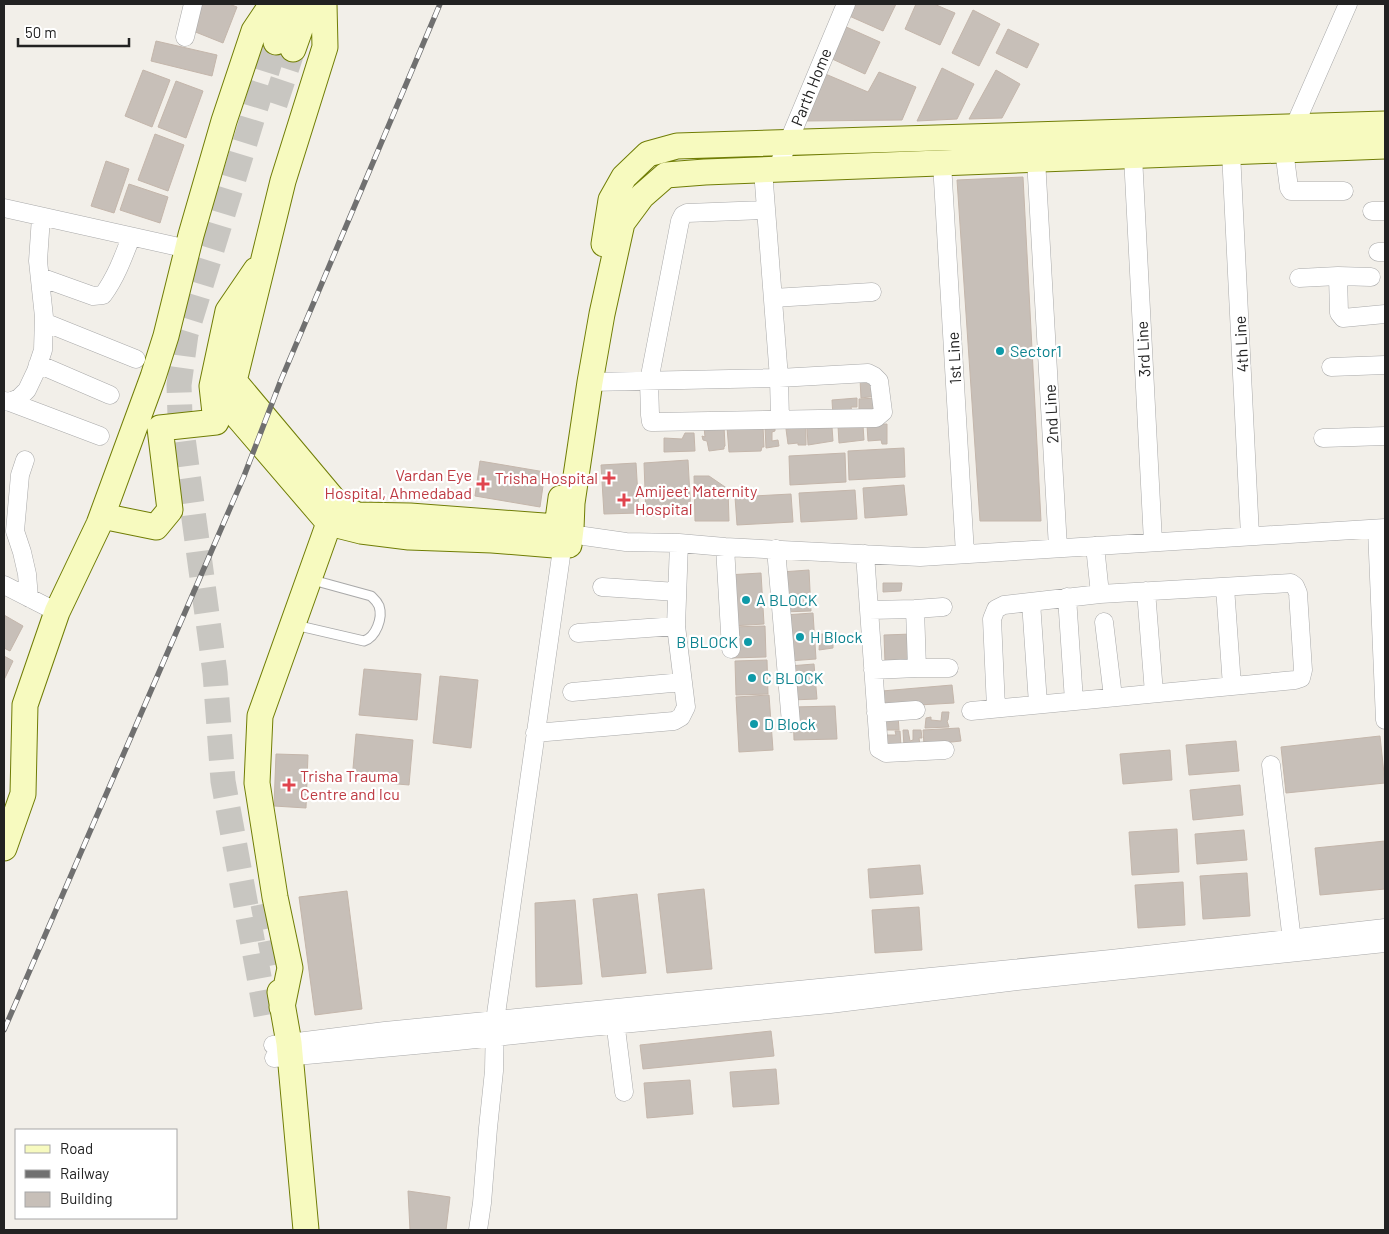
<svg xmlns="http://www.w3.org/2000/svg" width="1389" height="1234" font-family="Barlow,sans-serif">
<rect width="100%" height="100%" fill="#f2efe9"/>
<!-- building -->
<path fill="#c7bfb8" stroke="#c4b6ab" d="M198 4H229L237 7 223 43 188 29Z
M853 4H896L883 31 847 15Z
M916 4H934L955 13 940 45 905 29Z
M973 10 1000 24 979 66 952 53Z
M844 26 880 42 865 74 830 58Z
M1008 29 1039 44 1027 68 996 53Z
M156 41 217 55 212 76 151 61Z
M942 68 974 84 957 119 917 121Z
M143 70 170 80 152 127 125 116Z
M996 70 1020 84 1002 118 969 119Z
M879 72 916 87 902 120 805 121 823 73 868 92Z
M176 81 203 91 186 138 158 127Z
M155 134 184 145 168 191 138 180Z
M106 161 129 169 114 213 91 206Z
M1023 177 1041 521H980L957 180Z
M129 184 168 197 160 223 120 210Z
M860 379H876L877 396 861 398Z
M857 398V407H851L853 417H833L832 400Z
M877 398 878 416 859 417V399Z
M887 424V444H882L881 440 868 441 867 425Z
M863 425 864 440 839 443 838 426Z
M724 426 725 446 724 447V449L709 451 707 441 703 440 702 436 705 437 704 427Z
M775 426V431L772 432V441L778 440 779 446 766 448 765 427Z
M727 427H763L764 447H762L761 451 729 452Z
M806 427V445H798V443L788 444 786 429Z
M807 427H832L833 441 808 445Z
M685 433H694L695 451 664 452V438L682 439Z
M904 448 905 477 849 480 848 451Z
M845 453 846 482 790 485 789 456Z
M688 460 691 514 646 516 644 463Z
M480 461 545 472 540 507 475 496Z
M636 463 639 513 604 514 601 465Z
M694 476H709L728 489 729 521H695Z
M904 485 907 515 865 518 863 488Z
M855 490 857 519 801 522 799 493Z
M791 494 793 522 737 525 735 497Z
M809 570 811 611 783 612 781 572Z
M761 573 764 624 732 626 727 575Z
M883 583H902L901 591 883 592Z
M813 613 816 659 788 661 784 615Z
M4 615 23 626 10 651 4 648Z
M765 626 766 657 732 658 731 627Z
M820 634H833V648L819 650Z
M912 634V661L885 663 884 635Z
M4 656 13 661 4 680Z
M767 660 768 694 736 695 735 661Z
M814 664 817 699 791 700 789 666Z
M364 669 421 674 417 720 359 715Z
M440 676 478 680 471 748 433 743Z
M952 685 954 703 883 707 882 691Z
M769 695 773 750 739 752 736 697Z
M835 706 837 739 794 740 793 707Z
M942 712H949L948 720 947 721 949 727 925 728 926 718 931 717V720L941 721Z
M884 715H898L899 730H885Z
M959 728 961 741 924 745 923 730Z
M903 730H908L910 741 913 740V730H921L922 738H919L920 745 904 747Z
M895 731H900L901 746 886 748 885 735H896Z
M356 734 413 740 409 785 352 780Z
M1380 736 1385 783 1286 793 1281 747Z
M1236 741 1239 771 1189 775 1186 745Z
M1170 750 1172 780 1123 784 1120 754Z
M276 754 308 755 306 808 274 806Z
M1240 785 1243 815 1193 820 1190 790Z
M1177 829 1179 872 1132 875 1129 832Z
M1244 830 1247 860 1197 864 1195 834Z
M1385 841V889L1320 895 1315 848Z
M920 865 923 894 870 898 868 869Z
M1247 873 1250 916 1203 919 1200 876Z
M1183 882 1185 925 1138 928 1135 885Z
M704 889 712 969 667 973 658 894Z
M347 891 362 1009 315 1015 299 897Z
M637 894 646 973 602 977 593 899Z
M575 900 582 984 536 987 535 903Z
M919 907 922 950 875 953 872 910Z
M771 1031 774 1056 643 1069 640 1045Z
M776 1069 779 1104 733 1107 730 1072Z
M690 1080 693 1114 647 1118 644 1083Z
M408 1191 450 1197 446 1230H410Z"/>
<g fill="none" stroke-linecap="round" stroke-linejoin="round">
<!-- secondary-tunnel -->
<path stroke="#c8c6c1" stroke-width="25" stroke-dasharray="25 12" stroke-linecap="butt" d="M275 104 293 49
M263 904 277 976
M266 1015 223 781 215 673 180 416 179 385 186 334 276 42"/>
<defs>
<path id="lane" d="M295 625 364 641C376 637 383 618 379 606 377 601 374 599 371 596L309 579"/>
<path id="street" d="M185 37 193 4
M1231 152 1250 536
M1133 156 1153 542
M1036 159 1058 548
M942 163 965 554
M777 169 846 4
M1344 191H1291L1289 188 1284 150 1348 4
M4 208 188 249
M766 210 687 213 683 215 680 221 649 381 650 415 651 422H654L876 418 883 412 879 381 874 376 868 373 779 378 780 420
M1372 211H1385
M1378 252H1385
M1338 276 1371 277
M40 277 93 296 103 295C116 277 123 258 131 237
M1299 278 1338 276 1339 313 1343 318 1385 314
M773 298 872 292
M44 322 136 359
M38 364 110 395
M1331 367 1385 365
M590 382 779 378 763 170
M4 401 10 402 19 398 27 390 36 371 43 350 44 317 38 261 41 217
M10 402 100 436
M1323 438 1385 436
M25 460 20 475 15 531 22 552 27 574 29 598
M1377 529 1385 720
M584 536 626 542 679 543 725 547 920 557 1385 528
M725 547 731 649
M776 549 791 723
M865 554 879 749 886 753 945 750
M4 585 57 612
M602 587 677 592
M1225 587 1232 686
M1146 591 1154 693
M1067 597 1074 701
M1031 602 1038 704
M915 609 943 607
M869 610 915 609 917 668 873 670
M1104 622 1113 697
M578 633 676 626
M917 668H949
M572 692 683 682
M996 708 992 619 996 609 1004 605 1100 594 1095 546
M971 711 1295 680 1301 678 1303 670 1298 593 1295 586 1291 583 1100 594
M876 713 916 710
M535 733 674 721 681 717 686 707 676 626 679 543
M1271 765 1293 949
M614 1013 624 1092
M273 1045 385 1031 1111 959 1385 928
M274 1058 448 1042 580 1028 830 1004 1017 981 1385 943
M478 1230 482 1203 488 1128 494 1071 495 1021 561 556"/>
<path id="secondary" d="M324 4 325 47 283 181 234 381 238 417 329 523 361 531 409 537 492 540 554 545H569L571 529 572 503 590 382 602 314 622 223 642 196 666 175 705 172 1385 146
M276 42 288 4
M293 49 309 4
M604 244 611 200 624 177 648 154 677 146 1385 124
M234 381 338 505 357 515 410 516 557 527 561 498
M102 516 156 527 170 510 160 428 216 422 212 386 228 311 256 270
M4 848 23 794 25 705 57 612 99 524 153 377 166 336 191 235 224 121 254 31 272 4
M280 992 289 1043 306 1230
M282 1007 290 968 275 897 257 783 260 716 329 523 336 510"/>
</defs>
<!-- lane casing -->
<use href="#lane" stroke="#a9a9a9" stroke-width="11"/>
<!-- street casing -->
<use href="#street" stroke="#a9a9a9" stroke-width="19"/>
<!-- secondary casing -->
<use href="#secondary" stroke="#707d05" stroke-width="27"/>
<!-- lane -->
<use href="#lane" stroke="#fff" stroke-width="9"/>
<!-- street -->
<use href="#street" stroke="#fff" stroke-width="18"/>
<!-- secondary -->
<use href="#secondary" stroke="#f7fabf" stroke-width="25"/>
<defs>
<path id="rail" d="M4 1030 244 476 281 380 440 4"/>
</defs>
<!-- rail casing -->
<use href="#rail" stroke="#707070" stroke-width="5.5"/>
<!-- rail -->
<use href="#rail" stroke="#fff" stroke-width="4" stroke-dasharray="11" stroke-linecap="butt"/>
</g>
<!-- markers -->
<g fill="#0f9aa8" stroke="#fff" stroke-width="2">
<circle cx="1000" cy="351" r="5"/>
<circle cx="746" cy="600" r="5"/>
<circle cx="800" cy="637" r="5"/>
<circle cx="748" cy="642" r="5"/>
<circle cx="752" cy="678" r="5"/>
<circle cx="754" cy="724" r="5"/>
</g>
<g fill="#e0444e" stroke="#fff" stroke-width="2">
<path d="M606.5 470.5h5v5h5v5h-5v5h-5v-5h-5v-5h5z"/>
<path d="M480.5 476.5h5v5h5v5h-5v5h-5v-5h-5v-5h5z"/>
<path d="M621.5 492.5h5v5h5v5h-5v5h-5v-5h-5v-5h5z"/>
<path d="M286.5 777.5h5v5h5v5h-5v5h-5v-5h-5v-5h5z"/>
</g>
<g text-anchor="middle" stroke-width="4.5" stroke-linejoin="round" paint-order="stroke">
<!-- street labels -->
<g font-size="16" fill="#222" stroke="#fff">
<text transform="translate(811 87) rotate(-68)" y="6">Parth Home</text>
<text transform="translate(1241 344) rotate(-93)" y="6">4th Line</text>
<text transform="translate(1143 349) rotate(-93)" y="6">3rd Line</text>
<text transform="translate(954 358) rotate(-93)" y="6">1st Line</text>
<text transform="translate(1051 414) rotate(-93)" y="6">2nd Line</text>
</g>
<!-- culture labels -->
<g font-size="16" fill="#0d838f" stroke="#fff" text-anchor="start">
<text x="1010" y="357">Sector1</text>
<text x="756" y="606">A BLOCK</text>
<text x="810" y="643">H Block</text>
<text x="738" y="648" text-anchor="end">B BLOCK</text>
<text x="762" y="684">C BLOCK</text>
<text x="764" y="730">D Block</text>
</g>
<!-- health labels -->
<g font-size="16" fill="#be3a42" stroke="#fff" text-anchor="end">
<text x="472" y="481">Vardan Eye<tspan x="472" dy="18">Hospital, Ahmedabad</tspan></text>
<text x="598" y="484">Trisha Hospital</text>
<text x="635" y="497" text-anchor="start">Amijeet Maternity<tspan x="635" dy="18">Hospital</tspan></text>
<text x="300" y="782" text-anchor="start">Trisha Trauma<tspan x="300" dy="18">Centre and Icu</tspan></text>
</g>
</g>
<!-- border -->
<rect width="1389" height="1234" fill="none" stroke="#222222" stroke-width="10"/>
<!-- legend -->
<rect x="15" y="1129" width="162" height="90" fill="#ffffff" stroke="#a7a7a7"/>
<rect x="25" y="1145" width="25" height="8" fill="#f7fabf" stroke="#a7a7a7"/>
<text x="60" y="1154" font-size="15" fill="#222222">Road</text>
<rect x="25" y="1170" width="25" height="8" fill="#707070" stroke="#a7a7a7"/>
<text x="60" y="1179" font-size="15" fill="#222222">Railway</text>
<rect x="25" y="1192" width="25" height="15" fill="#c7bfb8" stroke="#a7a7a7"/>
<text x="60" y="1204" font-size="15" fill="#222222">Building</text>
<!-- scale -->
<path d="M18 38v8h111v-8" fill="none" stroke="#222222" stroke-width="2.5"/>
<text x="25" y="38" font-size="15" fill="#222222" stroke="#ffffff" stroke-width="4" paint-order="stroke">50 m</text>
</svg>
